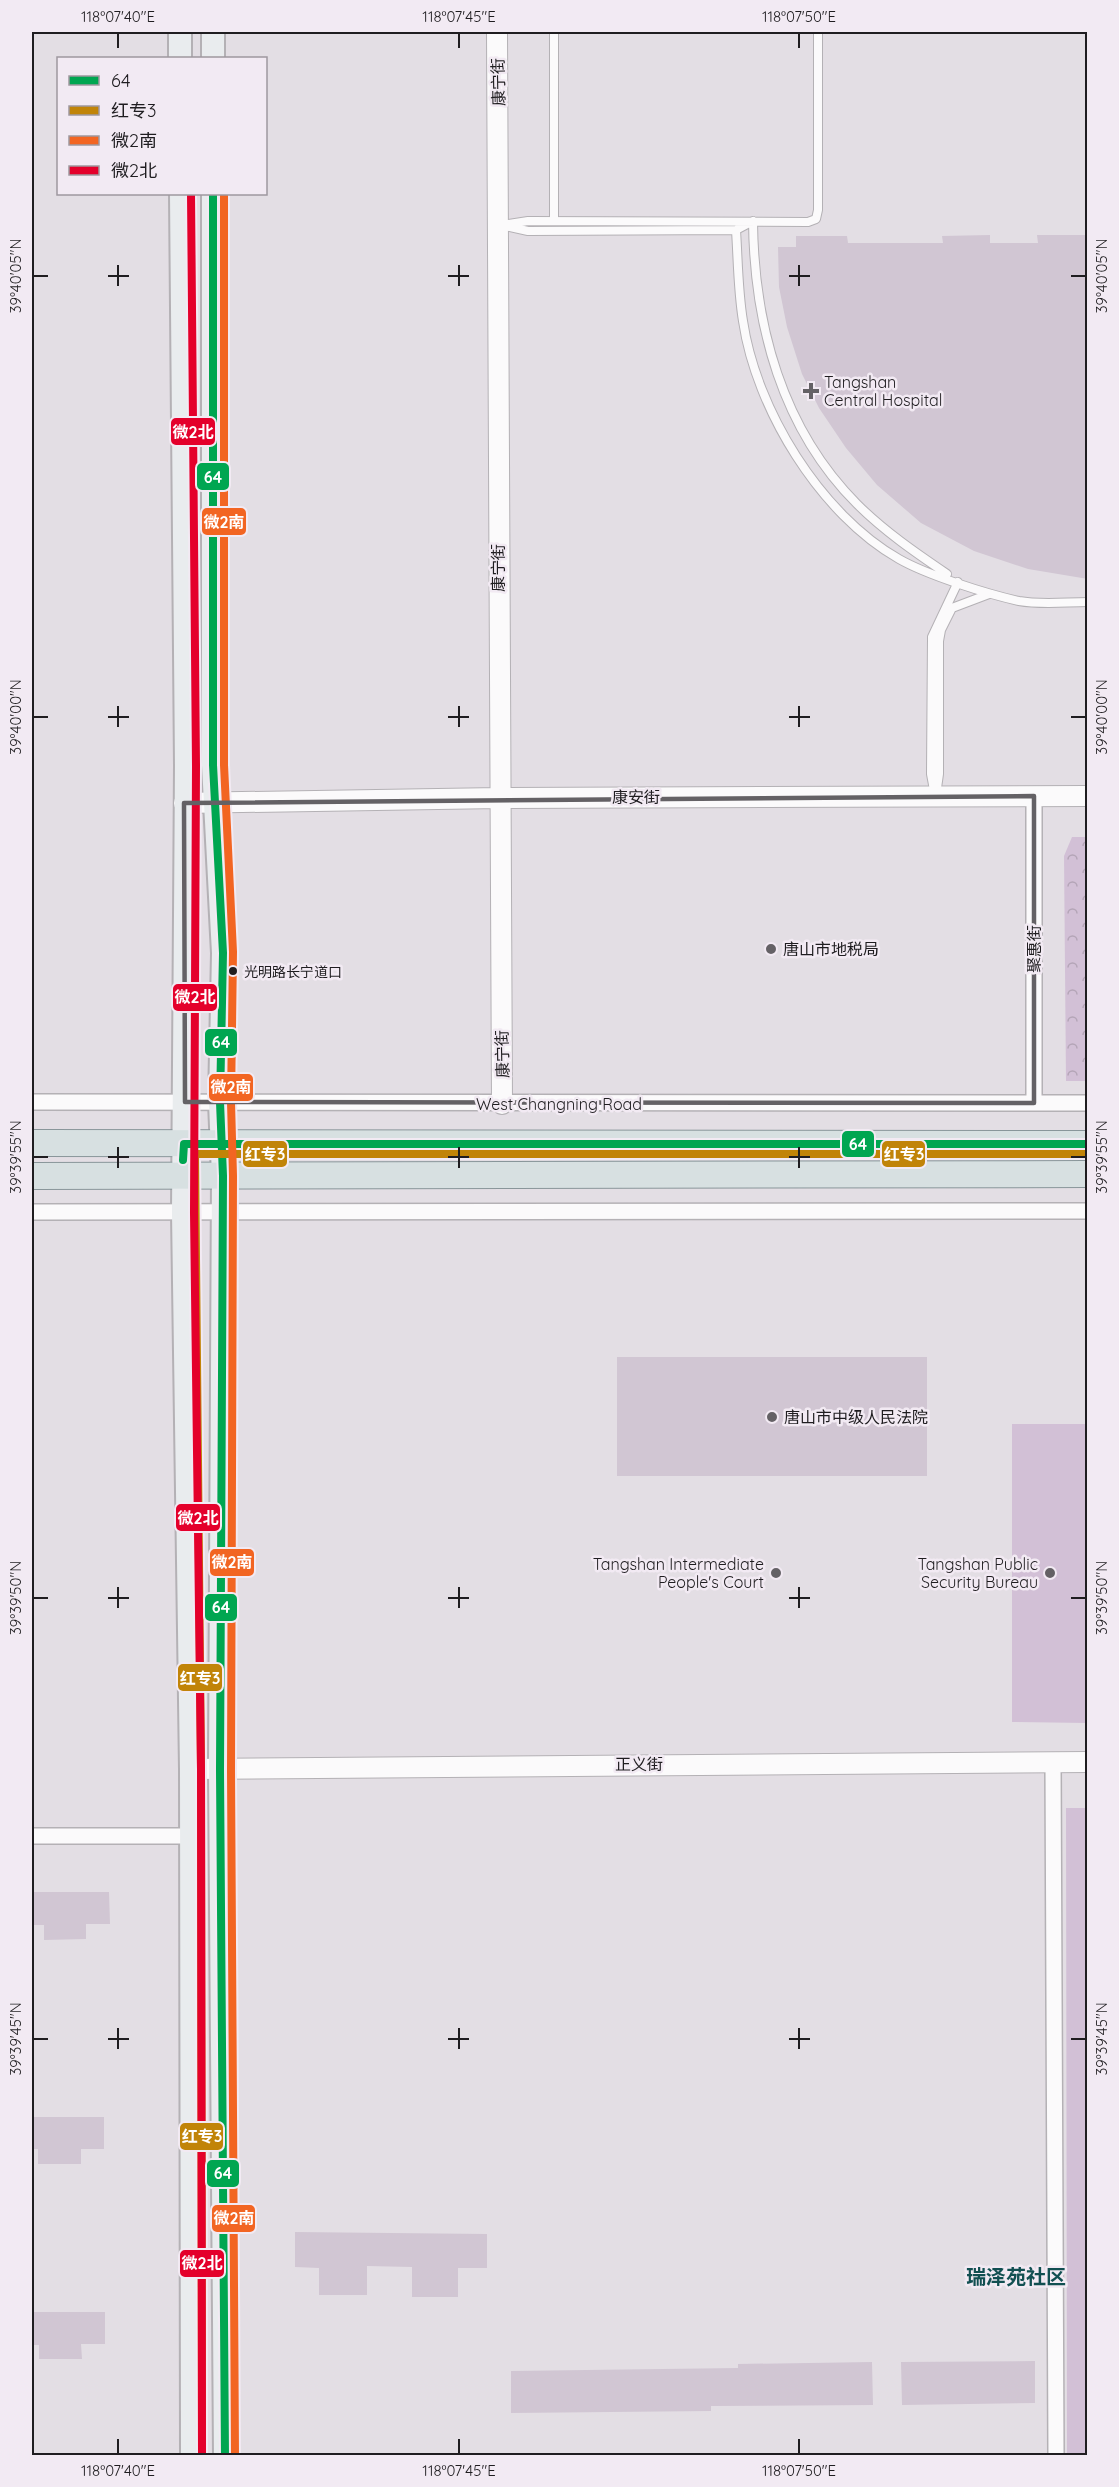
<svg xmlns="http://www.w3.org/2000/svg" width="1119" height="2487" font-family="Quicksand,'Noto Sans SC',sans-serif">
<defs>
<pattern id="park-crowns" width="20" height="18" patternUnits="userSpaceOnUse" patternTransform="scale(1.5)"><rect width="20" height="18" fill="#d2c0d6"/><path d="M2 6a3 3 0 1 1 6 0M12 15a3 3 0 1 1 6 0" fill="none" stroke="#b4a5b7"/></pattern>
</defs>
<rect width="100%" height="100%" fill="#e3dee4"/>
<!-- park -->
<path fill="url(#park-crowns)" d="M1072 837H1087V1081H1066L1064 856Z"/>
<!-- garden -->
<path fill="#d2c0d6" d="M1012 1424H1087V1723L1012 1722Z
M1066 1808H1088L1087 2456 1067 2455Z"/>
<!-- building -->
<path fill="#d1c6d3" d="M990 235V243H1038L1037 235H1088V579L1028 569 974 551 921 523 877 485 846 448 819 408 802 374 787 327 779 287 778 247H796V236H847L848 243H943L942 236Z
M617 1357H927V1476H617Z
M32 1892H109L110 1924H86V1939L44 1940V1925H32Z
M32 2117H104V2149H81V2164H38V2149H32Z
M295 2232 487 2234V2268H458V2297H412V2267L367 2266V2295H319V2268L295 2267Z
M32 2312H105V2344H81L82 2359H39V2345H32Z
M1035 2361V2403L902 2405 901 2362Z
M872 2362 873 2405 711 2406V2411L511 2413V2371L738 2368V2364Z"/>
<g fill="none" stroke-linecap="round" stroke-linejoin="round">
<defs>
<path id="service" d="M554 32V221
M508 224 528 221 808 222 816 219 818 210V32
M500 225 528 231 736 230C738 261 738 291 743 321 756 409 820 514 899 559 927 575 987 594 1019 601 1041 605 1066 602 1088 602
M736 230 753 221C754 325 782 429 857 504 884 531 916 553 947 574
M934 790 931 774 932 637 958 582
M936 795 939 774V641L941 630 952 608 989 594"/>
<path id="minor" d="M1034 796V1103
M32 1102 1088 1103
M32 1212 1088 1211
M1053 1762 1056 2456
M32 1836H190"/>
<path id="tertiary" d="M497 32 502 1104
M184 803 499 798 1088 796
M191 1769 1088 1762"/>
<path id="secondary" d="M180 32V58
M213 58V32
M181 194 186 766 183 1213 191 1769 192 2456
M213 194V765L223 953 220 1102 223 1176 220 1770 225 2456"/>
<path id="primary" d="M32 1143 1088 1144
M32 1176 1088 1174"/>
</defs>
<!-- service casing -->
<use href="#service" stroke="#b4b1b5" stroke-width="10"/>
<!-- minor casing -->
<use href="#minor" stroke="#b4b1b5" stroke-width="18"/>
<!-- tertiary casing -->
<use href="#tertiary" stroke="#b4b1b5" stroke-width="22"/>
<!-- secondary casing -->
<use href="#secondary" stroke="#b4b1b5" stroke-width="26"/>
<!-- primary casing -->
<use href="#primary" stroke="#89969a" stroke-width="28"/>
<!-- service -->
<use href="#service" stroke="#fbfafb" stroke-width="8"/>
<!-- minor -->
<use href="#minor" stroke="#fbfafb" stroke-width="15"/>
<!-- tertiary -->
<use href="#tertiary" stroke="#fbfafb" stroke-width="20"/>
<!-- secondary -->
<use href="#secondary" stroke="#e9ecee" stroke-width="22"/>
<!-- primary -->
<use href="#primary" stroke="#d7e0e1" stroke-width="26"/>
<defs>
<path id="bus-1" d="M213 194V765L223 953 220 1102 223 1176 220 1770 225 2456
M183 1160 184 1144H1088"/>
<path id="bus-2" d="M202 2456 201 1769 195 1154H1088"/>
<path id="bus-3" d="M224 194V765L233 952 231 1102 233 1176 231 1770 235 2456"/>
<path id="bus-4" d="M191 194 196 766 194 1213 201 1769 202 2456"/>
</defs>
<!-- bus-1 casing -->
<use href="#bus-1" stroke="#f2eaf3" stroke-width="12"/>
<!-- bus-2 casing -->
<use href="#bus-2" stroke="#f2eaf3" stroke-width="12"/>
<!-- bus-3 casing -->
<use href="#bus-3" stroke="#f2eaf3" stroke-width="12"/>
<!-- bus-4 casing -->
<use href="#bus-4" stroke="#f2eaf3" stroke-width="12"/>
<!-- bus-1 -->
<use href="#bus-1" stroke="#00a651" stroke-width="8"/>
<!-- bus-2 -->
<use href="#bus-2" stroke="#c18408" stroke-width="8"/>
<!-- bus-3 -->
<use href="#bus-3" stroke="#f26522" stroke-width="8"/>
<!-- bus-4 -->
<use href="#bus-4" stroke="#e4002b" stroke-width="8"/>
</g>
<!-- marked area -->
<path fill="none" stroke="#646165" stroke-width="4.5" stroke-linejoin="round" d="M1034 796V1103L185 1102 184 803Z"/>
<!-- ticks -->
<path fill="none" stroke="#1f1d20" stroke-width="2" d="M118 33V48M459 33V48M799 33V48M118 265V286M459 265V286M799 265V286M33 276H48M108 276H129M448 276H469M789 276H810M1071 276H1086M118 706V727M459 706V727M799 706V727M33 717H48M108 717H129M448 717H469M789 717H810M1071 717H1086M118 1147V1168M459 1147V1168M799 1147V1168M33 1157H48M108 1157H129M448 1157H469M789 1157H810M1071 1157H1086M118 1587V1608M459 1587V1608M799 1587V1608M33 1598H48M108 1598H129M448 1598H469M789 1598H810M1071 1598H1086M118 2028V2049M459 2028V2049M799 2028V2049M33 2039H48M108 2039H129M448 2039H469M789 2039H810M1071 2039H1086M118 2439V2454M459 2439V2454M799 2439V2454"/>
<!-- markers -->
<g fill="#646165" stroke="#f2eaf3" stroke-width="2">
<path d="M808 382h6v6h6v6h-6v6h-6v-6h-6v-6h6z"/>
<circle cx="771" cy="949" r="6"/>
<circle cx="772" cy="1417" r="6"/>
<circle cx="776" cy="1573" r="6"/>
<circle cx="1050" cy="1573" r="6"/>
</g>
<circle fill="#1f1d20" stroke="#f2eaf3" stroke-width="2" cx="233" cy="971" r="5"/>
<g text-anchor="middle" stroke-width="5" stroke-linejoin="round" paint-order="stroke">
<!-- bus labels -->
<g font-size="14" fill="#1f1d20" stroke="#f2eaf3" text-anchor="start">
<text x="244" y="977">光明路长宁道口</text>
</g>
<!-- street labels -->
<g font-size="16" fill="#1f1d20" stroke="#f2eaf3">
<text transform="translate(498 82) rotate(-91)" y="6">康宁街</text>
<text transform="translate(498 568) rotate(-90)" y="6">康宁街</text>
<text x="636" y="803">康安街</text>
<text transform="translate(1034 949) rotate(-90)" y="6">聚惠街</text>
<text transform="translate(502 1054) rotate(-91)" y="6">康宁街</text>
<text x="559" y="1110">West Changning Road</text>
<text x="639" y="1770">正义街</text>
</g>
<!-- poi labels -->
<g font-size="16" fill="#1f1d20" stroke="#f2eaf3" text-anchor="start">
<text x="824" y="388">Tangshan<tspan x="824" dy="18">Central Hospital</tspan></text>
<text x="783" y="955">唐山市地税局</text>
<text x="784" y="1423">唐山市中级人民法院</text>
<text x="764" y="1570" text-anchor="end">Tangshan Intermediate<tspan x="764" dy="18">People's Court</tspan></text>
<text x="1038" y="1570" text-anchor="end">Tangshan Public<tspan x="1038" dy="18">Security Bureau</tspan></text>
</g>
<!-- quarter labels -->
<g font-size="20" font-weight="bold" fill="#114f51" stroke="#f2eaf3">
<text x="1016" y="2284">瑞泽苑社区</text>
</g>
</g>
<g stroke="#f2eaf3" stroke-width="2">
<rect x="170" y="417" width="46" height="29" rx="6" fill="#e4002b"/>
<rect x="196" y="462" width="34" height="29" rx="6" fill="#00a651"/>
<rect x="201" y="507" width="46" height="29" rx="6" fill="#f26522"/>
<rect x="172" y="983" width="46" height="29" rx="6" fill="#e4002b"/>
<rect x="204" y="1028" width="34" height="29" rx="6" fill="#00a651"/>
<rect x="208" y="1073" width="46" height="29" rx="6" fill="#f26522"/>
<rect x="841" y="1130" width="34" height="28" rx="6" fill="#00a651"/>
<rect x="242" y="1140" width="46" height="28" rx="6" fill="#c18408"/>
<rect x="881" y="1140" width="45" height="28" rx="6" fill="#c18408"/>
<rect x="175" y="1503" width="46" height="29" rx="6" fill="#e4002b"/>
<rect x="209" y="1548" width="46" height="29" rx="6" fill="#f26522"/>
<rect x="204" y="1593" width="34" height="29" rx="6" fill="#00a651"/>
<rect x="177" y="1663" width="46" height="29" rx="6" fill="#c18408"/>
<rect x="179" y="2122" width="45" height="29" rx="6" fill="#c18408"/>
<rect x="206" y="2159" width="34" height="29" rx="6" fill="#00a651"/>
<rect x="211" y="2204" width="45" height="29" rx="6" fill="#f26522"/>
<rect x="179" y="2249" width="46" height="29" rx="6" fill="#e4002b"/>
</g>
<g font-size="16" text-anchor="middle" font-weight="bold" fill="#fff">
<text x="193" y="438">微2北</text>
<text x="213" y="483">64</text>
<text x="224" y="528">微2南</text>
<text x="195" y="1003">微2北</text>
<text x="221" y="1048">64</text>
<text x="231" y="1093">微2南</text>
<text x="858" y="1150">64</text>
<text x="265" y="1160">红专3</text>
<text x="904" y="1160">红专3</text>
<text x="198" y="1524">微2北</text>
<text x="232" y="1568">微2南</text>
<text x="221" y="1613">64</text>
<text x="200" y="1684">红专3</text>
<text x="202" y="2142">红专3</text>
<text x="223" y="2179">64</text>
<text x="234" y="2224">微2南</text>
<text x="202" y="2269">微2北</text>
</g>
<!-- border -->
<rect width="1119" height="2487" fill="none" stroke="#f2eaf3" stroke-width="66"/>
<!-- legend -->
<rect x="57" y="57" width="210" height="138" fill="#f2eaf3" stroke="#9e989f" stroke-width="1.5"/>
<rect x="69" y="76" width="30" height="9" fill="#00a651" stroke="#9e989f" stroke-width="1.5"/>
<text x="111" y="87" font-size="18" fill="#1f1d20">64</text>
<rect x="69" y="106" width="30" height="9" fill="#c18408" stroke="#9e989f" stroke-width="1.5"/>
<text x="111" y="117" font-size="18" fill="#1f1d20">红专3</text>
<rect x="69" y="136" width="30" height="9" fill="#f26522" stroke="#9e989f" stroke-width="1.5"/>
<text x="111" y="147" font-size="18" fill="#1f1d20">微2南</text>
<rect x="69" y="166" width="30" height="9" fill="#e4002b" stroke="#9e989f" stroke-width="1.5"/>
<text x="111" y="177" font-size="18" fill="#1f1d20">微2北</text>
<rect x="33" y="33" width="1053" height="2421" fill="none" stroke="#1f1d20" stroke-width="2"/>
<g font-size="15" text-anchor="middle" fill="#1f1d20">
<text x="118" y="22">118°07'40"E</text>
<text x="459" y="22">118°07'45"E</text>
<text x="799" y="22">118°07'50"E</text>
<text transform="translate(16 276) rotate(-90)" y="5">39°40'05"N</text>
<text transform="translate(1102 276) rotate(-90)" y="5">39°40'05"N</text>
<text transform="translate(16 717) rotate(-90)" y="5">39°40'00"N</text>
<text transform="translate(1102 717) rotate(-90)" y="5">39°40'00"N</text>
<text transform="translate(16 1157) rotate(-90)" y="5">39°39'55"N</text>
<text transform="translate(1102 1157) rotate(-90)" y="5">39°39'55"N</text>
<text transform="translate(16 1598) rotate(-90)" y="5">39°39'50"N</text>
<text transform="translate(1102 1598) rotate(-90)" y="5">39°39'50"N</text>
<text transform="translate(16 2039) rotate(-90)" y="5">39°39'45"N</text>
<text transform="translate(1102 2039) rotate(-90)" y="5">39°39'45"N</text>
<text x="118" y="2476">118°07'40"E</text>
<text x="459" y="2476">118°07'45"E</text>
<text x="799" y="2476">118°07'50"E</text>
</g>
</svg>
